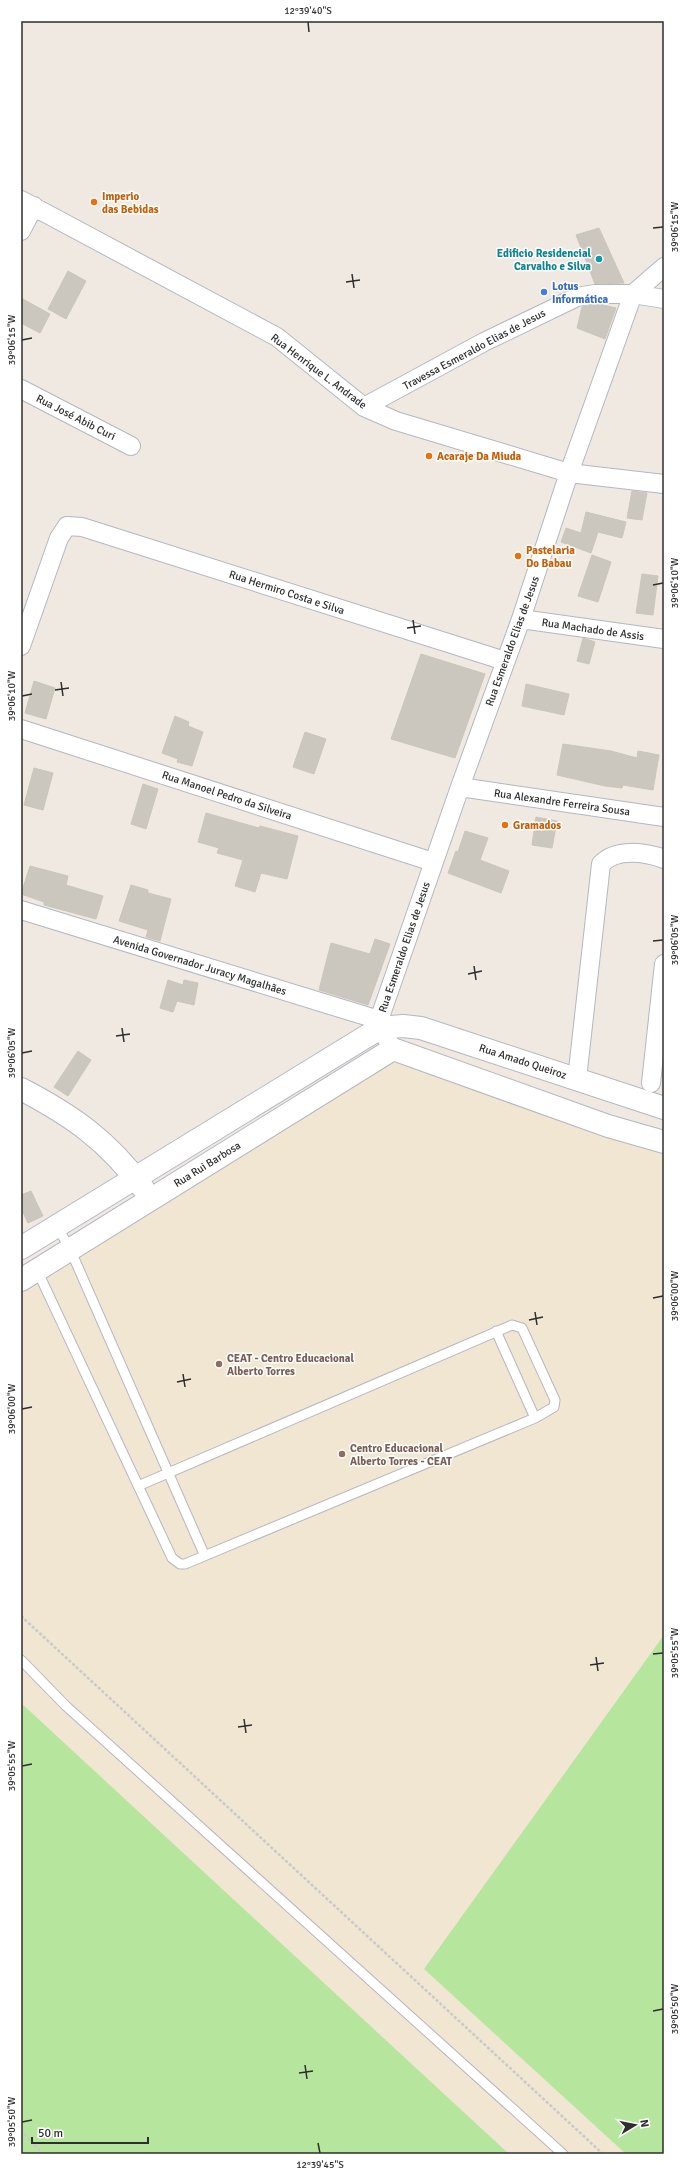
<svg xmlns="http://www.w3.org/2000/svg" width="685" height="2175" font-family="Signika,sans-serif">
<rect width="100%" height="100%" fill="#efe9e1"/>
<!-- education -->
<path fill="#f0e6d1" d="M395 1050 664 1146V2154H21V1292Z"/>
<!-- green -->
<path fill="#b6e59e" d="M664 1635V2154H626L424 1969Z
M21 1703 509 2154H21Z"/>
<!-- building -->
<path fill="#cbc7bf" stroke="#cbc5ba" d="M599 228 624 283 595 284 576 235Z
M68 271 86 281 66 319 48 309Z
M21 298 50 314 40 333 21 323Z
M599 304 616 308 605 339 577 328 582 307Z
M632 491 647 493 642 520 627 518Z
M586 512 626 522 622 538 598 532 591 553 561 542 566 528 581 533Z
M592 555 611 562 598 602 578 596Z
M642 574 658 576 653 615 636 613Z
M583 638 595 642 589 664 577 661Z
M421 654 485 674 455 758 391 739Z
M34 681 55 688 46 719 25 713Z
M526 684 569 694 564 715 522 706Z
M175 716 189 722 188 726 203 732 192 766 177 762 178 759 162 753Z
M305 732 326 739 314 774 293 767Z
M563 744 611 751 637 758 638 751 659 755 653 790 623 785 622 788 605 786 557 775Z
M34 768 53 773 43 810 24 805Z
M143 784 158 789 146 829 131 824Z
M206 813 259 828 260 826 298 836 287 879 261 873 255 892 235 886 243 860 217 853 219 848 198 842Z
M536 817 557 821 552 848 532 845Z
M465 831 488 838 480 860 509 871 501 893 448 873 456 851 458 852Z
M30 866 68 876 66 885 103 896 96 919 44 905V902L21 894Z
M131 885 148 890V893L171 899 160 941 146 937 148 930 119 921Z
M375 939 390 944 368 1005 319 990 331 943 370 954Z
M168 980 183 985 184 980 198 983 194 1005 177 1001 173 1012 160 1008Z
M78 1051 91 1060 68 1096 54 1087Z
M31 1191 43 1216 28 1223 21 1208V1195Z"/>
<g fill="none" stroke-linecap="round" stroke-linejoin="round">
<defs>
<path id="service" d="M57 1226 70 1249 204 1554
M37 1270 172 1558 180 1564H185L535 1418 554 1407 555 1400 522 1328 512 1325 138 1486
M496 1331 535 1418
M21 1660 66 1706 563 2154"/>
<path id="minor" d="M21 200 277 337 364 407 396 421 569 473 664 484
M21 231 34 206
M21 389 131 446
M364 407 484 342 577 297 595 294H633L664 299
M521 619 664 639
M21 646 59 538 67 526 82 527 505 661
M21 729 433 862
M460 787 664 817
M21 910 379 1020
M393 1049 380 1028 379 1020 460 787 521 619 569 473 633 294 664 267
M577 1079 601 864C616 848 645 852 664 859
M651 1083 664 964"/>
<path id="tertiary" d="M21 1089C73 1116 108 1141 143 1188
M21 1248 380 1028 403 1026 421 1028 664 1108
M21 1280 393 1049 608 1126 664 1142"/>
</defs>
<!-- service casing -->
<use href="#service" stroke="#b4b7c1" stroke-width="11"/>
<!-- minor casing -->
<use href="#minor" stroke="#b4b7c1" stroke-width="20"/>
<!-- tertiary casing -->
<use href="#tertiary" stroke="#b4b7c1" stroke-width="24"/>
<!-- path -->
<path stroke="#c9c9c9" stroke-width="2.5" stroke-dasharray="3 2" stroke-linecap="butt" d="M21 1616 603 2154
M21 2130 43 2154"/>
<!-- service -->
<use href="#service" stroke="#fff" stroke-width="9"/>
<!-- minor -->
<use href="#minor" stroke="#fff" stroke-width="18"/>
<!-- tertiary -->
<use href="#tertiary" stroke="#fff" stroke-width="22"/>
</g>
<!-- ticks -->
<path fill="none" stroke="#2e2e2e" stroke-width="1.5" d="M308 22 309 32M653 228 663 227M352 274 354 288M346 282 360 280M22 340 32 338M653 585 663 583M413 620 415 634M407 628 421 626M61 682 63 696M55 690 69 688M22 696 32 694M653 941 663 940M474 966 476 980M468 974 482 971M122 1028 124 1042M116 1036 130 1034M22 1053 32 1051M653 1298 663 1296M535 1312 537 1325M529 1320 543 1317M183 1374 185 1387M177 1382 191 1379M22 1409 32 1407M653 1654 663 1653M596 1657 598 1671M590 1665 604 1663M244 1719 246 1733M238 1727 252 1725M22 1766 32 1764M653 2011 663 2009M305 2065 307 2079M299 2073 313 2071M22 2122 32 2120M318 2143 320 2153"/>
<!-- markers -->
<g fill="#e8710a" stroke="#fff" stroke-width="1.5">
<circle cx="94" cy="202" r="4"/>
<circle cx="429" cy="456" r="4"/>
<circle cx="518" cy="556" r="4"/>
<circle cx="505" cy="825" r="4"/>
</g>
<circle fill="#0f9aa8" stroke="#fff" stroke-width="1.5" cx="599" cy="259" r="4"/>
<circle fill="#3f7fe0" stroke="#fff" stroke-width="1.5" cx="544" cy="292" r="4"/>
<g fill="#8d6e63" stroke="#fff" stroke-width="1.5">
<circle cx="219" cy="1364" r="4"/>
<circle cx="342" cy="1454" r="4"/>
</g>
<g text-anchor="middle" stroke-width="3" stroke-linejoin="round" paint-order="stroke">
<!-- food labels -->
<g font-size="11" font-weight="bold" fill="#c56008" stroke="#fff" text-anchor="start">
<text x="102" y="200">Imperio<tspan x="102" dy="13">das Bebidas</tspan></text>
<text x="437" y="460">Acaraje Da Miuda</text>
<text x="526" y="554">Pastelaria<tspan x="526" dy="13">Do Babau</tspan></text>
<text x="513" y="829">Gramados</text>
</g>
<!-- culture labels -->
<g font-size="11" font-weight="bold" fill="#0d838f" stroke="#fff" text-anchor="end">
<text x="591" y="257">Edificio Residencial<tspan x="591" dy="13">Carvalho e Silva</tspan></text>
</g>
<!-- shop labels -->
<g font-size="11" font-weight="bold" fill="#366cbe" stroke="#fff" text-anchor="start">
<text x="552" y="290">Lotus<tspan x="552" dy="13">Informática</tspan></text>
</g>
<!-- street labels -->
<g font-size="11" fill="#2e2e2e" stroke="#fff">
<text transform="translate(474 349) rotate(-28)" y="4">Travessa Esmeraldo Elias de Jesus</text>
<text transform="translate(319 371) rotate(37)" y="4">Rua Henrique L. Andrade</text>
<text transform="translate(76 417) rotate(27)" y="4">Rua José Abib Curi</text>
<text transform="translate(287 592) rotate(18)" y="4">Rua Hermiro Costa e Silva</text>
<text transform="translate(593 629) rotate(8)" y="4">Rua Machado de Assis</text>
<text transform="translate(512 641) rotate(-70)" y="4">Rua Esmeraldo Elias de Jesus</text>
<text transform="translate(227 795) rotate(18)" y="4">Rua Manoel Pedro da Silveira</text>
<text transform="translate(562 802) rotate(8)" y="4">Rua Alexandre Ferreira Sousa</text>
<text transform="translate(404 947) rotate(-71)" y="4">Rua Esmeraldo Elias de Jesus</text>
<text transform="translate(200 965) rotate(17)" y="4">Avenida Governador Juracy Magalhães</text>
<text transform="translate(523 1061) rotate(18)" y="4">Rua Amado Queiroz</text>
<text transform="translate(207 1164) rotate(-32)" y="4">Rua Rui Barbosa</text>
</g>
<!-- education labels -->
<g font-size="11" font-weight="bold" fill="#785e54" stroke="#fff" text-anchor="start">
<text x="227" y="1362">CEAT - Centro Educacional<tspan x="227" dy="13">Alberto Torres</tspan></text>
<text x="350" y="1452">Centro Educacional<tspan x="350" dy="13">Alberto Torres - CEAT</tspan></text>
</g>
</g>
<!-- border -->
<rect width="685" height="2175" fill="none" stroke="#ffffff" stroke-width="44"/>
<!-- north arrow -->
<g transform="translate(635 2125) rotate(80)" stroke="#ffffff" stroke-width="3" paint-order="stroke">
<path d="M0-3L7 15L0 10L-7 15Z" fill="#2e2e2e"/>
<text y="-6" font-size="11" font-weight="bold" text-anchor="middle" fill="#2e2e2e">N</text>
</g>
<!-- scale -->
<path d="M32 2137v6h116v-6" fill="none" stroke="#2e2e2e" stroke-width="2"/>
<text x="38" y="2137" font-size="12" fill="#2e2e2e" stroke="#ffffff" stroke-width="3" paint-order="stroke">50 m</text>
<rect x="22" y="22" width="641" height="2131" fill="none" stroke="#2e2e2e" stroke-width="1.5"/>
<g font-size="10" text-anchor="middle" fill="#2e2e2e">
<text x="308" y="14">12°39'40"S</text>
<text transform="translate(674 227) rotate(-90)" y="4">39°06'15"W</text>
<text transform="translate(11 340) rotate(-90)" y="4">39°06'15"W</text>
<text transform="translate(674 583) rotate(-90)" y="4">39°06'10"W</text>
<text transform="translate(11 696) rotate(-90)" y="4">39°06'10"W</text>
<text transform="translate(674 940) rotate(-90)" y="4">39°06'05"W</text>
<text transform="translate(11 1053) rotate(-90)" y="4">39°06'05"W</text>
<text transform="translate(674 1296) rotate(-90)" y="4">39°06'00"W</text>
<text transform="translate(11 1409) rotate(-90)" y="4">39°06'00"W</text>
<text transform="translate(674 1653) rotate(-90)" y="4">39°05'55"W</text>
<text transform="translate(11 1766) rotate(-90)" y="4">39°05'55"W</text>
<text transform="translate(674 2009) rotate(-90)" y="4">39°05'50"W</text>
<text transform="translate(11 2122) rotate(-90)" y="4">39°05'50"W</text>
<text x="320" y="2168">12°39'45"S</text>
</g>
</svg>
